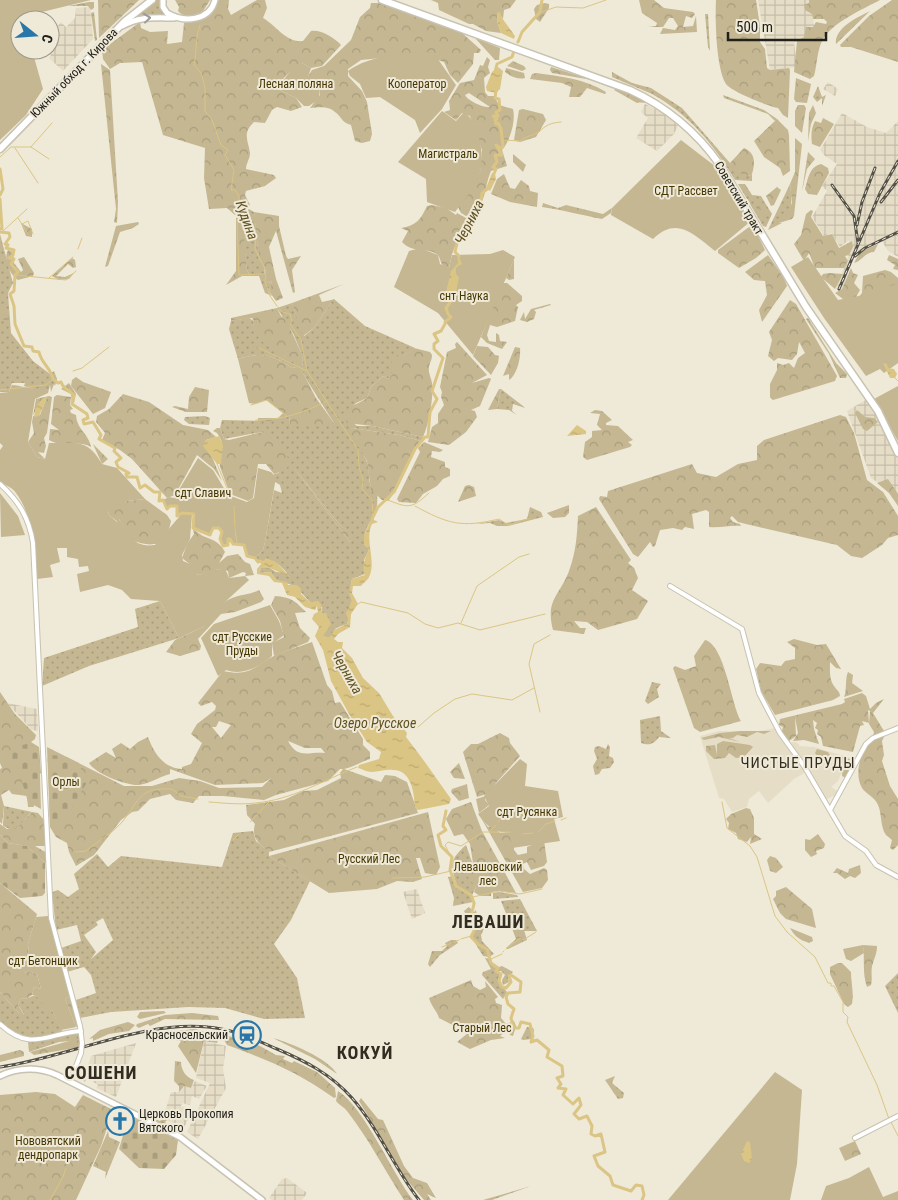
<svg xmlns="http://www.w3.org/2000/svg" width="898" height="1200" font-family="'Roboto Condensed',sans-serif">
  <style>
    .built { fill: #e6ddc6 }
    .industrial { fill: url(#industrial-grid) }
    .grass { fill: url(#grass-dots); fill-rule: evenodd }
    .forest { fill: url(#forest-crowns); fill-rule: evenodd }
    .cemetery { fill: url(#cemetery-stones) }
    .garden { fill: #c4b792 }
    .water { fill: url(#water-ripples) }
    .lines { fill: none; stroke-linecap: round; stroke-linejoin: round }
    .stream { stroke: #dbc584; stroke-width: 1 }
    .river { stroke: #dbc584; stroke-width: 3 }
    .secondary-casing { stroke: #c7c2b1; stroke-width: 6 }
    .primary-casing { stroke: #c7c2b1; stroke-width: 8 }
    .highway-casing { stroke: #c7c2b1; stroke-width: 9 }
    .secondary { stroke: #fff; stroke-width: 4 }
    .primary { stroke: #fff; stroke-width: 5 }
    .highway { stroke: #fff; stroke-width: 6 }
    .rail-casing { stroke: #535047; stroke-width: 3 }
    .rail { stroke: #efe9d8; stroke-width: 1; stroke-dasharray: 4; stroke-linecap: butt }
    .secondary-bridge-casing { stroke: #c7c2b1; stroke-width: 6; stroke-linecap: butt }
    .secondary-bridge { stroke: #fff; stroke-width: 4 }
    .oneway { stroke: #9c9b98 }
    .labels { text-anchor: middle; stroke-width: 4; stroke-linejoin: round; paint-order: stroke }
    .street-label { font-size: 12px; fill: #22201a; stroke: #efe9d8 }
    .park-label { font-size: 12px; fill: #463600; stroke: #efe9d8 }
    .poi-label { font-size: 12px; fill: #22201a; stroke: #efe9d8; text-anchor: end }
    .water-label { font-size: 14px; font-style: italic; fill: #60501f; stroke: #efe9d8 }
    .quarter-label { font-size: 15px; letter-spacing: 1px; fill: #322d20; stroke: #efe9d8 }
    .district-label { font-size: 18px; font-weight: bold; letter-spacing: 1px; fill: #322d20; stroke: #efe9d8 }
  </style>
  <defs>
    <pattern id="industrial-grid" width="8" height="8" patternUnits="userSpaceOnUse" patternTransform="scale(1.25)"><rect width="8" height="8" fill="#e6ddc6"/><path d="M0 4h8M4 0v8" fill="none" stroke="#c5bdaa"/></pattern>
    <pattern id="grass-dots" width="8" height="8" patternUnits="userSpaceOnUse" patternTransform="scale(1.25)"><rect width="8" height="8" fill="#c4b792"/><path d="M2 2h.1M6 6h.1" fill="none" stroke="#a89d7d" stroke-width="1.8" stroke-linecap="round"/></pattern>
    <pattern id="forest-crowns" width="20" height="18" patternUnits="userSpaceOnUse" patternTransform="scale(1.25)"><rect width="20" height="18" fill="#c4b792"/><path d="M2 6a3 3 0 1 1 6 0M12 15a3 3 0 1 1 6 0" fill="none" stroke="#a89d7d"/></pattern>
    <pattern id="cemetery-stones" width="16" height="16" patternUnits="userSpaceOnUse" patternTransform="scale(1.25)"><rect width="16" height="16" fill="#c4b792"/><path d="M2 7V4a2 2 0 0 1 4 0v3zM10 15v-3a2 2 0 0 1 4 0v3z" fill="#a89d7d"/></pattern>
    <pattern id="water-ripples" width="26" height="14" patternUnits="userSpaceOnUse" patternTransform="scale(1.25)"><rect width="26" height="14" fill="#dbc584"/><path d="M2 4q2-2 4 0t4 0M15 11q2-2 4 0t4 0" fill="none" stroke="#bca971"/></pattern>
  </defs>
  <rect width="100%" height="100%" fill="#efe9d8"/>
  <g class="built">
    <polygon points="775,728 804,768 804,773 794,779 768,803 759,791 749,799 747,807 732,812 724,799 719,798 700,736 719,731 756,732"/>
    <polygon points="795,742 799,744 799,746 814,747 854,759 846,776 841,774 838,781 831,787 839,792 836,799 833,796 825,800 789,743"/>
  </g>
  <g class="industrial">
    <polygon points="758,0 837,0 812,7 814,26 807,27 807,40 794,42 797,67 770,70"/>
    <polygon points="90,7 93,39 63,71 49,58 51,55 45,50 50,50 50,34 61,22 66,27 75,18 76,8"/>
    <polygon points="828,82 838,89 835,96 823,89"/>
    <polygon points="645,104 662,112 678,126 674,134 657,151 636,138 648,118 641,112"/>
    <polygon points="842,113 867,127 886,133 898,121 898,257 888,251 882,241 867,248 854,258 841,291 836,289 849,254 849,240 840,247 831,233 824,236 812,217 827,191 822,186 837,164 825,156 820,150"/>
    <polygon points="867,399 886,430 898,457 898,496 871,478 847,411"/>
    <polygon points="7,703 37,709 38,731 32,730"/>
    <polygon points="417,889 425,913 412,919 403,892"/>
    <polygon points="204,1041 226,1046 223,1069 226,1088 198,1139 187,1132 210,1083 196,1078"/>
    <polygon points="136,1043 116,1097 96,1088 98,1085 87,1078 85,1082 83,1081 91,1056"/>
    <polygon points="195,1081 207,1086 199,1099 192,1096 190,1105 182,1103 181,1106 193,1111 183,1129 163,1118 171,1092 178,1092 184,1086 191,1088"/>
    <polygon points="287,1178 307,1193 302,1200 272,1200 269,1198 282,1179"/>
  </g>
  <g class="grass">
    <polygon points="156,0 161,0 161,9 167,17 147,15 132,19"/>
    <polygon points="705,14 708,14 710,51 708,47"/>
    <path d="M612,72L632,83L651,88L682,108L730,163L749,176L752,174V181L735,180C713,144 690,115 652,94C639,88 625,83 612,77Z"/>
    <polygon points="818,86 822,97 826,95 822,106 822,98 817,102 813,97"/>
    <polygon points="723,95 764,110 777,119 775,121 768,114 724,98"/>
    <polygon points="738,184 745,184 752,195 761,196 772,214 766,227 763,226"/>
    <path d="M790,184C792,200 794,211 779,223H782L768,230Z"/>
    <polygon points="249,209 254,212 255,217 259,259 265,267 264,273 268,283 272,281 269,291 272,296 265,293 259,276 250,276 247,270 241,217"/>
    <polygon points="0,234 13,283 8,293 11,333 33,361 50,374 54,371 57,379 55,386 54,384 51,392 50,385 48,393 46,394 45,388 37,390 24,386 25,383 12,383 9,392 0,392"/>
    <path d="M334,299L365,326L415,348L404,356L389,379L383,376L371,387L367,398L356,403L345,416L357,426H372L423,437L421,441L399,435L352,428L350,430C353,434 365,456 367,462C371,475 366,485 377,495C380,518 363,522 364,544L369,550L364,560L365,574L352,579L350,592L352,601C348,609 350,617 347,624L336,628L330,637L326,638L323,636L322,607L310,602L295,586L276,580L271,572L259,573L261,568H270L276,572L287,573C274,559 272,560 258,562L255,558L263,550L265,542L274,490L282,493L280,485L275,482L274,474L279,473L262,432L224,439L220,428L222,420L274,421L289,416L290,424L334,423L308,382L303,373L302,355L293,333L277,308L292,303L304,336L314,328L331,303V300ZM294,468L340,525L354,537L350,542Z"/>
    <path d="M249,318L254,321C250,338 284,357 297,364L296,367L292,368C272,354 261,352 238,359L229,329L231,321Z"/>
    <polygon points="69,383 76,394 74,403 72,403 71,394 61,389"/>
    <polygon points="501,389 523,406 525,408 513,404 512,411 517,415 509,410 497,409"/>
    <polygon points="205,416 210,418 209,425 189,424 184,420 185,417"/>
    <polygon points="530,507 541,512 543,517 508,526 497,526 490,523 476,524 499,520 506,523 527,519"/>
    <polygon points="160,601 179,638 89,666 42,686 44,658 138,627 135,609"/>
    <polygon points="652,682 661,684 657,689 659,697 648,704 645,701"/>
    <path d="M660,716L661,731L671,738L659,737C654,744 649,746 641,743L640,720Z"/>
    <polygon points="608,744 610,747 609,756 613,758 614,762 610,768 602,769 599,774 595,775 593,766 597,759 594,751 595,747 599,746 606,749"/>
    <path d="M4,806L32,812C24,818 23,827 12,830L3,826Z"/>
    <path d="M253,831L256,841L269,852V856L310,881L291,920L274,944L297,978L305,1018L264,1019L225,1008L188,1007L111,1012L80,1018L76,1000L96,993L91,975L84,967L67,972L61,948L81,941L77,925L56,930L52,892L58,890L68,897L79,889L74,874L97,854L108,867L121,856L222,867L233,833ZM103,918L113,940L91,959L96,952L84,935L98,925L96,922Z"/>
    <path d="M466,845L472,862H465L463,869L476,887L472,895L457,886C451,865 448,861 466,845Z"/>
    <polygon points="453,876 456,887 470,894 473,902 453,906 454,898 448,877"/>
    <polygon points="499,892 517,895 518,897 493,899 493,893"/>
    <polygon points="520,899 537,931 513,931 501,901"/>
    <polygon points="469,907 472,910 472,914 476,910 479,930 480,925 483,924 484,929 481,935 482,941 494,954 489,957 483,956 472,938 477,926 473,922 476,926 474,931 464,911"/>
    <polygon points="451,940 456,940 458,943 440,955 430,967 428,964 432,951 442,951 447,946 445,943"/>
    <polygon points="485,958 490,959 492,965 497,969 495,972 500,974 498,981 507,992 503,999 482,975 483,972 491,969"/>
    <polygon points="502,966 513,972 508,977 509,982 503,985 502,980 505,975 501,971 497,971 499,967"/>
    <polygon points="898,973 898,1013 885,986"/>
    <path d="M0,992L18,1012L24,1014L18,1005L21,998L26,999L35,995L52,1010L63,1033C33,1039 25,1041 0,1022Z"/>
    <polygon points="527,1027 533,1028 534,1030 532,1039 523,1040 521,1039"/>
    <polygon points="77,1033 80,1037 80,1047 78,1047 79,1040 59,1042 29,1052 28,1041 41,1041"/>
    <polygon points="615,1076 612,1083 624,1093 623,1098 618,1099 605,1080"/>
    <polygon points="143,1114 160,1121 163,1118 167,1120 165,1122 169,1125 168,1127 143,1116"/>
    <polygon points="531,1186 492,1200 478,1200 483,1200"/>
  </g>
  <g class="forest">
    <polygon points="98,0 139,0 99,38"/>
    <path d="M175,0H210L202,13C193,14 185,19 178,11L179,7Z"/>
    <path d="M217,0H229L228,9L231,15L257,0H265L267,8L263,18C277,26 286,43 303,41L311,31C320,29 335,38 341,45L322,66L311,68L302,63C294,68 278,81 278,89L296,98L302,107L291,111L277,107L272,110L265,123L254,122C242,133 248,140 250,153C250,159 246,163 246,169L274,175L276,178L265,186L246,191L245,195L250,205L235,215L227,208L209,209L204,178L205,148L163,135L142,62L120,63L110,69L103,59L102,50L140,22L141,28L150,32L168,31L167,44L182,42L184,23C201,22 214,18 217,0Z"/>
    <polygon points="431,0 516,0 510,8 504,10 503,19 498,12 497,21 501,33 486,31 473,24 469,24 439,10 438,3"/>
    <polygon points="639,0 654,0 664,8 693,12 695,14 692,18 686,16 683,27 693,26 696,16 697,32 660,34 663,28 675,30 678,26 673,18 669,18 663,27 648,27 656,26 657,23 642,13"/>
    <path d="M716,0H756L760,26V42L765,49L767,68L770,70L789,68L790,70L788,118L783,115L778,108C768,106 732,92 726,84C716,68 715,19 716,0Z"/>
    <path d="M809,0H880C862,10 832,22 822,41C817,51 817,65 814,76L810,79L794,72L797,41L804,37L806,27H813L816,22L826,24L827,22L824,19H813L812,14L805,10L804,5L809,3Z"/>
    <polygon points="892,0 898,0 898,62 851,47 841,47 840,45 869,16"/>
    <polygon points="89,2 94,2 94,8 91,10 88,6 68,6"/>
    <path d="M371,3H382L461,32L481,50L479,53H474L473,64L458,83L450,75L444,62L438,60L432,53L361,60L348,69V76L362,91L367,102L372,134L370,141L362,143L355,141L351,125C341,122 342,117 335,112C327,105 318,108 310,108L320,95V88L311,83L307,78L312,70L324,66L351,40L360,17L370,8Z"/>
    <polygon points="545,3 549,4 549,8 540,22 536,19 534,9 537,5"/>
    <path d="M870,11L836,44C834,28 858,17 870,11Z"/>
    <polygon points="94,12 97,40 95,41 91,13"/>
    <polygon points="475,38 500,48 499,60 495,60"/>
    <path d="M487,57L490,60L488,67L490,73L484,78L485,92L488,96H494L499,105L513,109C516,121 510,141 502,150L507,166L491,171C483,189 488,207 466,216L461,213L458,207L480,173L482,150L470,116L462,113L456,120L444,112L450,110L449,101L460,83L474,80L480,65L483,66ZM469,93L490,107C484,108 468,101 465,95Z"/>
    <polygon points="513,61 524,66 526,69 522,71 507,66"/>
    <polygon points="101,64 110,70 118,202 117,223 114,222 116,209"/>
    <polygon points="551,67 592,80 552,73 550,70"/>
    <path d="M506,68L524,73L525,78C518,80 510,76 505,72Z"/>
    <path d="M536,73C560,76 585,79 606,92L605,94L587,88L580,97H569L571,87L562,83L530,79L532,74Z"/>
    <polygon points="796,78 811,84 807,103 796,102 794,99"/>
    <path d="M617,87L652,102L682,127C668,121 655,99 637,103L614,90Z"/>
    <polygon points="798,105 804,105 806,108 802,133 795,126 795,111"/>
    <polygon points="813,105 816,113 811,124 808,141 809,113"/>
    <polygon points="523,109 543,114 546,120 536,137 520,142 514,140 519,110"/>
    <path d="M823,118L834,124L820,147L812,144C811,136 811,128 815,121L821,123Z"/>
    <polygon points="777,119 788,130 789,135 790,171 783,176 780,168 764,157 754,141"/>
    <polygon points="795,138 802,144 794,216 792,219 779,223 792,203 790,184 795,172"/>
    <path d="M744,148C756,153 755,164 752,174L749,176L740,173L730,163Z"/>
    <polygon points="808,152 815,159 807,169 802,191"/>
    <polygon points="513,154 526,165 523,172 513,162"/>
    <path d="M821,164L828,168L829,173L817,195L808,194L805,189C808,179 809,167 821,164Z"/>
    <polygon points="504,174 510,188 515,189 521,180 529,186 530,191 538,193 537,207 510,202 491,194 497,179"/>
    <polygon points="777,187 781,190 774,205 771,206 766,196"/>
    <polygon points="754,198 761,200 768,214 766,217 763,217"/>
    <path d="M543,203L558,208L566,205L599,213L603,214L612,208L611,213L602,219C581,215 563,210 542,207Z"/>
    <path d="M432,205L446,208L456,215L457,213L466,218L452,254L449,268L443,267C441,263 440,258 438,255C429,247 413,254 402,242L408,231L401,228C416,226 421,219 427,206Z"/>
    <polygon points="811,210 813,211 811,217 823,236 832,234 839,248 852,241 853,247 849,255 845,256 848,261 844,268 815,268 809,253 804,261 794,244 801,235 806,214"/>
    <polygon points="254,212 279,216 279,226 286,256 288,259 301,256 292,270 295,292 293,293 276,231 269,247 276,279 283,298 276,301 269,291 272,281 268,283 264,276 265,267 259,259"/>
    <polygon points="242,214 247,270 250,276 242,276 226,285 236,271 236,218"/>
    <polygon points="138,222 139,224 133,228 120,232 108,266 105,267 116,226"/>
    <polygon points="21,223 32,229 32,237 26,236"/>
    <polygon points="749,227 754,227 765,250 756,258 739,268 718,253 718,250"/>
    <path d="M878,244L874,252C865,252 862,261 854,263L860,252Z"/>
    <path d="M8,250L13,252L14,263L21,272L23,270L18,259L24,257L34,273L33,276L18,280C10,275 3,259 8,250Z"/>
    <polygon points="768,255 784,278 787,286 762,322 759,310 767,295 765,281 754,280 745,272"/>
    <polygon points="889,255 898,259 898,270 893,269 895,265 887,260"/>
    <polygon points="72,258 75,260 76,267 73,268 68,264 56,276 65,277 74,273 69,279 59,280 52,276"/>
    <polygon points="514,259 514,279 509,280 506,278"/>
    <polygon points="851,268 853,273 858,275 854,283 860,290 856,297 847,302 835,293 842,289"/>
    <polygon points="885,270 891,272 898,278 898,287 858,298 862,293 863,276"/>
    <polygon points="829,273 843,274 835,289 821,277 823,274"/>
    <polygon points="502,283 507,283 522,296 522,301 516,305 518,307 515,321 497,327 490,325 487,335 489,341 496,342 496,333 499,335 500,341 507,342 502,349 487,343 481,337"/>
    <polygon points="344,284 319,295 322,302 331,300 331,303 314,328 303,336 292,303"/>
    <polygon points="790,300 796,304 837,376 835,381 773,400 770,397 770,384 777,370 777,363 783,365 789,363 794,368 798,358 805,353 799,342 797,354 792,360 778,358 774,361 768,356 772,340 769,332"/>
    <polygon points="1,304 9,319 7,322 0,317"/>
    <polygon points="550,304 551,305 534,310 536,312 534,319 527,322 520,320 524,312 525,319 531,309"/>
    <path d="M277,308L281,316L286,319L302,355L303,373L316,398L334,423L323,426L290,424L289,416L279,421H258V418H278L283,413L266,400L255,404L249,403L238,359C263,352 271,354 292,368L296,367V364C283,356 249,340 254,321L252,318L231,321V318Z"/>
    <polygon points="808,318 836,363 847,374 846,378 840,378 829,354 806,319"/>
    <polygon points="457,342 487,375 472,383 489,378 491,379 480,406 471,410 475,411 477,417 466,432 449,445 428,442 432,427 438,423 438,414 444,405 441,397 442,392 440,387 447,352 456,348 455,344"/>
    <polygon points="477,346 488,347 495,355 499,356 498,363 491,375 473,356"/>
    <path d="M515,347L520,348C521,358 517,375 509,380V374L503,376Z"/>
    <path d="M414,348L430,352L432,355C432,360 430,362 429,367C428,373 431,377 432,383C434,395 429,425 423,437L372,426L347,423L345,416L341,418C343,409 358,404 367,398L371,387L383,376L389,379L392,374L390,367L395,355L404,356Z"/>
    <polygon points="76,377 83,382 111,392 105,408 93,414 71,386 72,380"/>
    <polygon points="195,387 209,390 207,412 186,412 172,407 175,406 188,409 189,397"/>
    <polygon points="499,389 501,389 497,409 488,410"/>
    <polygon points="123,394 149,402 183,425 208,430 216,437 206,440 204,446 211,449 210,452 222,481 214,469 197,455 175,495 167,498 132,459 120,450 102,440 105,433 96,422 97,416 109,409"/>
    <path d="M57,395L71,397L70,405L73,409L70,410L71,413L76,415C77,430 89,434 91,447C79,439 61,448 49,440L50,429L59,430L51,424L54,397Z"/>
    <path d="M49,396L52,397L47,433L44,438L46,446L44,453L38,452L45,459L37,457L28,442L34,433L32,422L36,399ZM47,397L40,415L33,416L38,405Z"/>
    <polygon points="595,410 602,411 612,420 606,423 606,425 618,426 633,440 628,442 632,445 630,447 587,460 583,457 585,442 592,437 592,431 602,430 597,425 600,414 590,413"/>
    <polygon points="857,410 865,417 874,418 878,422 867,431 863,429 855,413"/>
    <path d="M840,415L846,417L854,433L867,480L883,492L898,516V535L888,538L882,545L862,558L851,556L837,545L746,524L738,522L732,516L730,518L733,522L740,524L741,526C730,525 721,528 709,527V512L706,510L692,514L694,529L685,527L682,530L673,528L660,530L655,546L653,547L650,542L638,557L633,554L599,499L600,496L607,497L608,491L692,464L697,473L716,477L738,464L757,460V446L764,440Z"/>
    <path d="M217,428H220L224,439L229,440L262,432L273,434L288,458L290,465L283,471L274,474L266,464H258L253,498L248,501L230,494L220,467L219,455C225,447 222,440 217,433L213,431Z"/>
    <path d="M352,428L399,435L421,441C408,460 403,484 388,501L382,500L371,490L367,461L349,430Z"/>
    <polygon points="424,442 443,450 440,452 432,451 431,457 445,462 445,467 450,469 450,476 443,479 437,486 423,494 416,503 399,502 397,499 420,452 418,448"/>
    <polygon points="93,444 108,459 102,464"/>
    <polygon points="294,468 340,525 355,537 350,542"/>
    <polygon points="888,479 898,494 898,506 889,493 877,483"/>
    <polygon points="469,485 474,487 476,496 458,502 465,486"/>
    <path d="M145,499L167,515L171,521C166,547 152,548 131,540L119,519L118,522L109,515L108,511L127,501Z"/>
    <polygon points="569,505 569,513 565,517 553,518 547,513"/>
    <path d="M596,507L631,560L628,563L634,568L638,578L632,590L648,601L637,619L598,630L587,622L574,621L580,628H586L584,634L553,630C545,600 560,595 569,571C576,552 577,536 578,516Z"/>
    <path d="M193,529C196,531 201,535 203,536C213,540 219,541 225,552L219,563L227,556L238,554L245,562L250,564L254,575L245,576L246,573L243,572L229,578L228,571L222,569L217,570L215,568L200,575L196,574L191,565L182,558L187,544L194,534Z"/>
    <path d="M259,590L264,599L261,602L235,612L221,614L198,639L201,646L200,650L180,656L166,652L175,640L203,627C208,617 221,602 232,598C241,594 250,595 259,590Z"/>
    <path d="M275,596C291,597 295,601 306,612L295,613L300,628L310,638L308,642L274,656L272,643L284,637L280,621L271,605Z"/>
    <path d="M794,639L817,645L826,644L841,669L836,668L830,662C830,670 829,679 834,686C837,691 839,690 840,696L833,700L775,715L761,691L756,669L760,663L781,666L785,661L795,659V648L787,642Z"/>
    <path d="M705,640C725,645 731,704 741,721L700,732L694,728L673,668L675,666L685,670L696,666L694,656Z"/>
    <path d="M312,642L327,685L332,691L335,703L340,702L363,739V745L370,752V759C361,762 353,767 344,769L381,782L385,775L395,776L407,782L418,813L269,852C259,844 251,838 255,824L247,815L246,805L284,800L303,791L317,790L341,778L340,773L343,769H340L328,781L276,795L264,800L223,796H199L193,803L176,800L170,794L150,799L138,811L132,812L121,820L94,855L76,866L69,852L67,843L56,837L50,827L47,747L124,786H152L179,778L200,781L219,788L262,787L271,778L263,783L215,785L170,769V774C159,777 149,784 139,785C127,786 94,773 89,763L106,752L116,758L112,749L121,743L130,749L138,742L148,737C154,753 163,768 182,769V767L191,764L202,743L191,734L197,724L215,710L216,706L212,702L201,706L198,703L223,671C247,676 251,670 270,658C283,651 298,647 312,642ZM219,721L231,725L221,738L212,727H216ZM288,741L305,748H321L325,753C309,751 298,760 288,741Z"/>
    <path d="M848,672L853,675L852,683L863,691L844,697C847,691 845,678 848,672Z"/>
    <polygon points="0,692 15,714 36,735 35,739 31,742 39,747 41,773 31,782 34,807 28,807 27,796 12,794 9,790 1,795 4,806 2,824 0,822 0,769 2,768 0,763"/>
    <polygon points="862,693 866,696 870,709 876,703 884,699 873,713 884,731 873,736 874,732 869,724 870,711 868,710 869,723 862,721 864,725 860,726 853,752 823,746 821,737 817,734 818,730 815,728 817,723 813,720 814,729 819,744 804,740 793,741 798,733 795,717 796,736 789,741 781,734 783,727 779,725 780,719 842,704 845,702 844,699"/>
    <polygon points="740,731 771,731 764,734 757,732 747,737 737,735 733,738 729,738 740,742 719,737 704,740 701,738 720,733"/>
    <polygon points="500,733 509,738 510,743 520,756 496,783 490,793 477,797 463,752 471,744 478,744"/>
    <path d="M885,735L882,741L884,755L882,761L890,786L898,799V845L893,850L890,848L892,840C890,838 888,837 886,835C880,827 882,813 878,805C875,797 866,794 862,788C852,771 863,738 885,735Z"/>
    <polygon points="723,741 750,745 753,747 744,757 736,758 729,753 725,758 714,759 706,751 706,746 715,745 717,755 717,744"/>
    <polygon points="817,749 828,752 832,758 820,760 815,753"/>
    <polygon points="838,755 855,761 846,778 842,776 843,768 847,766 838,761"/>
    <polygon points="459,763 465,779 454,778 450,772"/>
    <polygon points="467,784 469,798 459,801 451,792 452,789"/>
    <polygon points="486,796 485,800 489,805 479,813 476,799"/>
    <polygon points="471,802 482,831 516,893 499,891 491,892 491,896 480,896 474,892 476,887 467,876 463,865 466,862 473,863 470,844 463,834 454,836 446,819 452,809"/>
    <polygon points="746,808 750,809 754,818 754,834 762,839 750,844 751,837 747,842 738,839 736,833 728,829 729,823 726,819 731,814"/>
    <polygon points="32,812 38,813 45,821 47,846 35,846 47,853 48,862 45,863 27,846 8,843 0,835 0,824 7,829 17,828"/>
    <polygon points="428,812 440,867 436,875 425,873 420,858 416,858 422,879 413,882 397,881 377,889 329,893 269,856"/>
    <polygon points="480,816 488,827 493,826 500,833 510,833 514,836 514,850 518,855 527,853 527,847 544,840 547,862 544,866 531,870 527,862 523,864 524,869 530,874 544,868 547,870 548,880 542,888 523,892"/>
    <polygon points="818,834 825,844 824,848 816,851 817,854 811,857 805,850 805,839 810,840"/>
    <polygon points="770,856 776,858 783,867 776,873 770,871 767,860"/>
    <polygon points="860,865 861,873 855,878 850,876 845,879 837,873 833,873 837,868 848,873 849,869"/>
    <polygon points="0,883 37,914 28,944 29,956 14,960 24,973 29,971 37,974 41,989 34,987 32,995 26,999 21,998 18,1005 24,1015 18,1012 0,992"/>
    <polygon points="786,887 812,909 816,928 786,919 780,913 773,899 776,896 776,891"/>
    <path d="M790,928L812,937L813,941L809,943C800,940 795,937 790,928Z"/>
    <polygon points="524,930 527,940 508,949 506,948 516,939 513,931"/>
    <path d="M863,945L877,946C877,953 875,956 873,963C870,970 873,978 871,985L867,987C862,973 865,959 863,945Z"/>
    <path d="M838,963H842L851,972C851,983 854,993 852,1004L848,1007L844,1004L830,974V967Z"/>
    <path d="M471,980L473,986L480,990L486,987L485,981L498,997L495,999L496,1003L502,1005L501,1018L506,1024L514,1021L516,1026L513,1036L510,1035L508,1030L500,1036L505,1038L491,1040L470,1049L457,1042L468,1033L439,1018C437,1011 431,1006 429,998Z"/>
    <polygon points="70,996 78,1026 76,1027 65,999"/>
    <polygon points="164,1011 166,1013 140,1019 137,1017 140,1012"/>
    <polygon points="192,1013 218,1016 219,1020 165,1019 150,1026 148,1024 139,1028 136,1026 137,1024 165,1015"/>
    <polygon points="128,1022 135,1025 129,1031 109,1034 93,1041 93,1038 89,1039 100,1030"/>
    <polygon points="194,1029 203,1031 204,1034 213,1033 213,1037 218,1040 217,1043 204,1041 196,1073 178,1046 181,1041 174,1040 171,1035 163,1033"/>
    <path d="M229,1036L260,1046L276,1055L285,1056L283,1059L292,1063L294,1061L317,1072L335,1088L336,1097L334,1098C298,1072 268,1060 227,1045L223,1038Z"/>
    <path d="M273,1038C290,1043 328,1058 337,1074L315,1059Z"/>
    <polygon points="76,1039 80,1040 78,1047 75,1048 34,1055 30,1052"/>
    <polygon points="20,1050 24,1052 24,1056 0,1062 0,1055"/>
    <path d="M175,1061L181,1062C181,1071 187,1078 194,1080L191,1088L184,1086L179,1092V1086L174,1081Z"/>
    <path d="M338,1091C364,1107 392,1173 413,1200H404C385,1171 369,1139 347,1111C344,1107 339,1105 336,1101Z"/>
    <polygon points="36,1092 55,1094 75,1107 83,1095 113,1110 101,1146 76,1200 0,1200 0,1095"/>
    <polygon points="361,1098 378,1119 383,1120 404,1166 413,1178 427,1183 436,1198 427,1194 431,1200 424,1200 405,1178 359,1101"/>
    <polygon points="108,1131 109,1137 120,1142 105,1179 106,1172 93,1166"/>
    <polygon points="855,1141 861,1154 845,1161 839,1148"/>
  </g>
  <g class="cemetery">
    <polygon points="27,744 39,748 41,809 28,802 21,778 8,760 17,746"/>
    <polygon points="48,755 64,756 79,763 86,784 61,825 50,825"/>
    <polygon points="0,835 8,843 27,846 45,863 45,893 42,896 20,898 0,883"/>
    <polygon points="129,1115 178,1140 176,1155 164,1169 139,1168 119,1149"/>
  </g>
  <g class="garden">
    <polygon points="0,0 91,0 42,12 29,20 20,20 20,50 32,50 43,89 26,115 0,140"/>
    <path d="M433,52L456,85L442,109L420,133L415,120L380,97L366,98L360,84L350,76L348,71C371,54 406,54 433,52Z"/>
    <path d="M302,63L311,68L308,77L311,83L320,88L319,99L309,106H304L296,98L278,89L279,83C289,78 290,65 302,63Z"/>
    <path d="M442,111L456,121L464,112C481,123 486,162 478,179C473,190 463,201 455,212L427,202L426,179L398,162Z"/>
    <path d="M681,140L720,170L751,221L715,251C693,234 677,216 653,239L611,215L612,208Z"/>
    <polygon points="420,248 438,255 440,264 449,268 452,255 490,254 503,250 515,257 473,355 438,313 394,287 409,251"/>
    <polygon points="808,257 838,300 874,293 898,283 898,363 884,373 880,369 866,376 824,318 791,267"/>
    <path d="M12,385C24,386 33,391 46,387V394L35,399L28,442L37,457L45,459L49,443C77,443 88,439 102,464L117,468L145,499L127,501L121,505L120,509L108,511L109,515L117,522L118,518C130,534 132,548 155,545L179,517L177,506H170L167,509L163,500L169,497L174,498L198,458L213,470L228,495L247,502L254,498L258,468L271,472L276,477L265,542L263,550L255,558L247,556L244,545L233,544L231,539H228V545L223,546L220,539L222,532L219,528H213L210,535L193,528L194,514H192L190,539L182,555L183,561L195,566L196,574L200,575L215,567L217,570L225,568L229,578L245,576L249,580L214,612L203,627L179,638L160,601L131,599L122,590L108,585L80,592L77,574L89,571L88,566L79,567L78,559L67,557V548H57L60,562L50,565L53,577L37,579C35,550 34,518 16,493C13,488 5,485 0,482V450L3,446L0,443V393L9,392Z"/>
    <polygon points="898,386 898,441 874,399"/>
    <polygon points="0,493 18,516 25,535 1,537"/>
    <path d="M270,605L279,621L284,635L272,644V656C259,667 243,676 226,670L218,676L201,638L214,624Z"/>
    <path d="M520,759L527,764L525,786L558,791L563,817L554,819L560,841L512,848L510,833C494,832 487,827 478,814L489,806L484,796Z"/>
    <polygon points="48,916 70,996 65,999 76,1027 61,1030 52,1010 47,1009 35,995 32,995 34,987 41,989 37,974 29,971 24,973 22,978 17,980 7,969 14,960 29,956 28,944 36,917"/>
    <polygon points="863,945 864,953 851,961 846,959 843,949"/>
    <polygon points="775,1072 802,1090 797,1164 790,1200 668,1200"/>
    <polygon points="869,1167 883,1197 898,1191 898,1200 821,1200 826,1186 849,1178"/>
  </g>
  <g class="water">
    <polygon points="498,12 500,12 502,18 515,36 514,39 501,33 497,21"/>
    <polygon points="498,67 503,71 500,89 496,93 487,91 486,87 492,72"/>
    <polygon points="492,173 495,174 496,179 490,191 486,188"/>
    <polygon points="457,252 462,264 456,268 456,274 459,277 455,297 446,292 451,271 458,263"/>
    <polygon points="883,363 887,364 888,368 894,369 897,374 895,378 890,378"/>
    <polygon points="44,397 47,398 39,416 34,417 36,406"/>
    <polygon points="577,425 586,431 586,434 567,436"/>
    <polygon points="219,436 223,445 221,464 217,464 203,446 206,440"/>
    <path d="M373,515L374,520L378,522L372,524C364,540 377,562 369,577C368,580 363,583 361,586H353L352,593L358,604L351,614L350,627L338,634L334,639L338,642H343L342,648L352,658L363,678L379,693L393,716L407,733L406,737C422,757 436,778 451,799L449,804L418,810L415,808C414,794 412,770 393,770C386,769 379,772 372,772C366,772 363,769 358,768L359,765L379,759L381,752L367,742L349,714L331,681L323,650L315,636L319,627L312,619L314,614L318,612L317,606L315,610L305,607L295,597L287,595L282,583L274,582L269,576L257,574V569L266,558L276,562L290,577L270,568H261L259,573L271,572L276,580L287,582L288,585H297L301,589V594L310,602L318,601L321,604L322,613H326L331,624L323,636L330,637L334,630L347,624L348,621L346,613L352,601L349,594L352,579L365,575C361,567 365,558 369,550L364,544V536Z"/>
    <polygon points="747,1141 750,1142 752,1159 749,1163 744,1161 741,1154"/>
  </g>
  <g class="lines">
    <g class="stream">
      <polyline points="539,13 556,7 583,8 606,0"/>
      <path d="M200,25C195,39 197,51 194,65L201,73L205,87V111L212,120L221,145L228,150L225,155L234,170L231,190H235L239,196V201L256,237L255,249L266,271L265,281L270,296L277,306"/>
      <path d="M503,144V140L520,141C526,136 536,134 539,132C546,125 550,123 561,122"/>
      <polyline points="31,147 49,159"/>
      <polyline points="15,148 38,183"/>
      <polyline points="0,157 11,147 31,147 52,123"/>
      <polyline points="18,218 28,234"/>
      <polyline points="237,220 239,275 264,274"/>
      <polyline points="22,224 28,221 33,234"/>
      <polyline points="2,232 27,209"/>
      <polyline points="78,249 82,238"/>
      <polyline points="15,275 66,280 76,271"/>
      <polyline points="49,278 73,257"/>
      <polyline points="278,307 282,312 290,314 292,321 290,324 301,340 307,371 358,450 359,467 363,480 362,489 372,500 373,515"/>
      <polyline points="257,347 307,371"/>
      <polyline points="73,371 82,368 109,347"/>
      <polyline points="895,378 898,381"/>
      <polyline points="0,390 46,385 53,379"/>
      <polyline points="251,405 267,400 288,417"/>
      <path d="M256,420C283,420 303,413 327,401"/>
      <polyline points="217,464 232,500"/>
      <path d="M385,499C409,508 410,510 429,493"/>
      <polyline points="234,506 235,527"/>
      <path d="M415,506C448,524 461,528 499,519L508,525L530,518"/>
      <polyline points="235,529 237,543"/>
      <polyline points="358,604 361,602 408,613 425,624 438,628 458,623 480,630 545,614"/>
      <polyline points="461,623 477,586 519,557 529,554"/>
      <polyline points="540,712 529,664 534,644 550,635"/>
      <polyline points="418,727 434,713 455,699 472,694 512,700 534,688"/>
      <path d="M209,802C224,803 240,805 255,803C292,800 324,780 357,767"/>
      <polyline points="722,802 727,828 750,846 757,857 775,916 787,932 815,957 828,983 831,983 831,986 834,986 843,1002 843,1012 848,1017 847,1022 877,1085 889,1119"/>
      <polyline points="561,820 566,818"/>
      <polyline points="250,822 270,801"/>
      <polyline points="498,822 502,816 515,808"/>
      <polyline points="490,831 496,825"/>
      <polyline points="538,832 546,824 555,821"/>
      <polyline points="522,834 533,833"/>
      <polyline points="233,840 238,835"/>
      <path d="M75,852L86,851C98,841 113,833 123,821C141,798 138,788 172,789L181,796L198,799"/>
      <polyline points="449,853 445,845 448,842 461,846 483,832 510,832"/>
      <polyline points="392,878 425,877 451,871"/>
      <polyline points="473,897 499,891 520,894 542,889"/>
      <polyline points="461,939 471,936"/>
      <polyline points="442,947 459,940"/>
      <polyline points="506,949 520,938 523,940 536,932"/>
      <polyline points="503,952 504,951"/>
      <polyline points="491,959 502,954"/>
      <polyline points="891,1122 898,1136"/>
      <polyline points="66,1143 66,1152"/>
      <polyline points="50,1200 63,1177 66,1168"/>
    </g>
    <g class="river">
      <polyline points="518,42 522,32 540,12 542,0"/>
      <polyline points="499,63 512,57 514,51"/>
      <polyline points="495,72 497,64"/>
      <polyline points="0,169 3,189 0,195"/>
      <polyline points="493,176 496,169 493,167 497,162 495,155 502,155 496,145 501,148 503,146 501,129 498,123 496,124 495,119 497,119 493,116 498,116 496,112 500,110 499,99 495,98 496,91"/>
      <polyline points="0,199 2,229 0,229"/>
      <path d="M0,232L9,233L10,237L5,244L8,245L6,248L14,250L13,255L9,258L14,259L11,264L18,272L15,275L14,291L10,294L14,306L15,324L24,346L32,347L33,351L39,352C41,363 51,368 53,379L58,383L61,382L63,386L74,395L72,404L87,414L88,418L83,420L84,424L93,422L101,435L99,439L115,448L114,451L121,458L116,462L118,467L129,473L126,474L127,477H137L140,488L145,485L154,492H160L159,501L163,500L167,509L170,506H177V516L182,513L194,514L193,528L210,535L213,528H219L222,532L220,539L223,546L228,545V539H230L233,544L244,545L247,556L255,558L258,562L261,561L263,564"/>
      <path d="M459,256L455,252C457,241 461,231 466,221C472,211 482,205 482,193L490,187"/>
      <polyline points="445,322 451,317 448,314 446,308 454,297 454,292"/>
      <polyline points="372,519 378,507 394,492 415,449 425,437 428,437 430,412 437,399 432,391 443,358 434,349 434,344 438,341 434,334 441,331 445,324"/>
      <polyline points="446,811 443,826 446,830 438,835 441,846 452,857 450,870 456,886 471,895 474,903"/>
      <polyline points="474,904 471,916 476,927 471,937 479,945 487,949 491,963 498,968 496,971 501,974 499,981 502,987 506,988 511,982 509,976 511,975 521,982 520,992 508,993 506,997 508,1004 514,1009 511,1018 514,1028 519,1028 521,1022 530,1024 533,1036 531,1042 537,1040 549,1050 547,1057 562,1066 563,1076 557,1078 561,1084 558,1088 566,1089 563,1095 573,1104 579,1098 581,1105 574,1114 579,1119 587,1116 592,1126 591,1134 595,1136 601,1134 605,1152 594,1156 598,1166 610,1176 613,1185 631,1191 636,1185 642,1186 644,1195 642,1200"/>
    </g>
    <defs>
      <g id="secondary">
        <path d="M0,484C19,501 29,518 33,543L51,918L80,1026L82,1043"/>
        <polyline points="670,586 742,629 759,693 780,733 804,766 845,836 866,851 876,865 898,877"/>
        <polyline points="830,810 866,744 873,738 898,728"/>
        <path d="M0,1024C31,1053 47,1033 81,1031"/>
        <polyline points="70,1082 81,1053"/>
        <polyline points="855,1138 898,1116"/>
      </g>
      <g id="primary">
        <path d="M163,0V7L167,13C184,23 210,21 215,0"/>
        <path d="M122,26C140,16 154,18 174,18"/>
        <path d="M0,1076C18,1067 39,1067 57,1075L180,1137L262,1200"/>
      </g>
      <g id="highway">
        <path d="M382,0L630,90C667,107 696,131 720,165L806,307L878,411L898,453"/>
        <polyline points="0,149 125,21 152,0"/>
      </g>
    </defs>
    <use href="#secondary" class="secondary-casing"/>
    <use href="#primary" class="primary-casing"/>
    <use href="#highway" class="highway-casing"/>
    <use href="#secondary" class="secondary"/>
    <use href="#primary" class="primary"/>
    <use href="#highway" class="highway"/>
    <defs>
      <g id="rail">
        <polyline points="832,185 854,216 858,243"/>
        <polyline points="881,202 898,180"/>
        <polyline points="857,225 862,202 875,168"/>
        <polyline points="855,256 865,248 898,232"/>
        <polyline points="839,289 880,193 898,161"/>
        <path d="M0,1067C66,1058 143,1020 208,1027C233,1029 254,1039 277,1049C305,1061 331,1074 352,1098C379,1129 394,1168 419,1200"/>
      </g>
    </defs>
    <use href="#rail" class="rail-casing"/>
    <use href="#rail" class="rail"/>
    <defs>
      <polyline id="secondary-bridge" points="81,1053 82,1043"/>
    </defs>
    <use href="#secondary-bridge" class="secondary-bridge-casing"/>
    <use href="#secondary-bridge" class="secondary-bridge"/>
  </g>
  <defs><path id="oneway-chevron" d="M-2-3.5L2.5 0L-2 3.5" fill="none" stroke-width="1.6" stroke-linecap="round" stroke-linejoin="round" transform="scale(1.25)"/></defs>
  <use class="oneway" href="#oneway-chevron" transform="translate(147 18) rotate(-6)"/>
  <defs>
    <symbol id="station-ring" viewBox="-11 -11 22 22"><circle r="9.5" fill="#efe9d8" stroke="#2977a9" stroke-width="1.5"/><path d="M-3-6H3Q5-6 5-4V2Q5 4 3 4L4.5 6H3L1.5 4h-3L-3 6H-4.5L-3 4Q-5 4-5 2V-4Q-5-6-3-6ZM-3.5-4v3h7v-3ZM-3.5 1v1.5H-2V1ZM2 1v1.5H3.5V1Z" fill="#2977a9"/></symbol>
    <symbol id="church-ring" viewBox="-11 -11 22 22"><circle r="9.5" fill="#efe9d8" stroke="#2977a9" stroke-width="1.5"/><path d="M-1.2-6h2.4v3.5h3.3v2.4h-3.3V6h-2.4V-.1h-3.3v-2.4h3.3Z" fill="#2977a9"/></symbol>
  </defs>
  <g fill-rule="evenodd">
    <use href="#station-ring" x="231" y="1019" width="32" height="32"/>
    <use href="#church-ring" x="104" y="1105" width="32" height="32"/>
  </g>
  <g class="labels">
    <g class="street-label">
      <text transform="translate(74 73) rotate(-46)" y="4">Южный обход г. Кирова</text>
      <text transform="translate(739 198) rotate(59)" y="4">Советский тракт</text>
    </g>
    <g class="park-label">
      <text x="296" y="88">Лесная поляна</text>
      <text x="417" y="88">Кооператор</text>
      <text x="448" y="158">Магистраль</text>
      <text x="686" y="195">СДТ Рассвет</text>
      <text x="464" y="300">снт Наука</text>
      <text x="203" y="497">сдт Славич</text>
      <text x="242" y="641">сдт Русские<tspan x="242" dy="14">Пруды</tspan></text>
      <text x="66" y="786">Орлы</text>
      <text x="527" y="816">сдт Русянка</text>
      <text x="369" y="863">Русский Лес</text>
      <text x="488" y="871">Левашовский<tspan x="488" dy="14">лес</tspan></text>
      <text x="43" y="965">сдт Бетонщик</text>
      <text x="482" y="1032">Старый Лес</text>
      <text x="48" y="1145">Нововятский<tspan x="48" dy="14">дендропарк</tspan></text>
    </g>
    <g class="poi-label">
      <text x="228" y="1039">Красносельский</text>
      <text x="139" y="1118" text-anchor="start">Церковь Прокопия<tspan x="139" dy="14">Вятского</tspan></text>
    </g>
    <g class="water-label">
      <text transform="translate(247 220) rotate(70)" y="5">Кудина</text>
      <text transform="translate(469 222) rotate(-63)" y="5">Черниха</text>
      <text transform="translate(347 672) rotate(60)" y="5">Черниха</text>
      <text x="375" y="728">Озеро Русское</text>
    </g>
    <g class="quarter-label">
      <text x="798" y="768">ЧИСТЫЕ ПРУДЫ</text>
    </g>
    <g class="district-label">
      <text x="488" y="928">ЛЕВАШИ</text>
      <text x="365" y="1059">КОКУЙ</text>
      <text x="101" y="1079">СОШЕНИ</text>
    </g>
  </g>
  <g transform="translate(35 35) rotate(107)"><circle r="24" fill="#efe9d8" stroke="#9d998c"/>
  <path d="M0-4L9 19L0 12L-9 19Z" fill="#2977a9"/>
  <text y="-8" font-size="14" font-weight="bold" text-anchor="middle" fill="#22201a">С</text>
  </g>
  <path d="M728 32v8h98v-8" fill="none" stroke="#22201a" stroke-width="2.5"/>
  <text x="736" y="32" font-size="15" fill="#22201a" stroke="#efe9d8" stroke-width="4" paint-order="stroke">500 m</text>
</svg>
